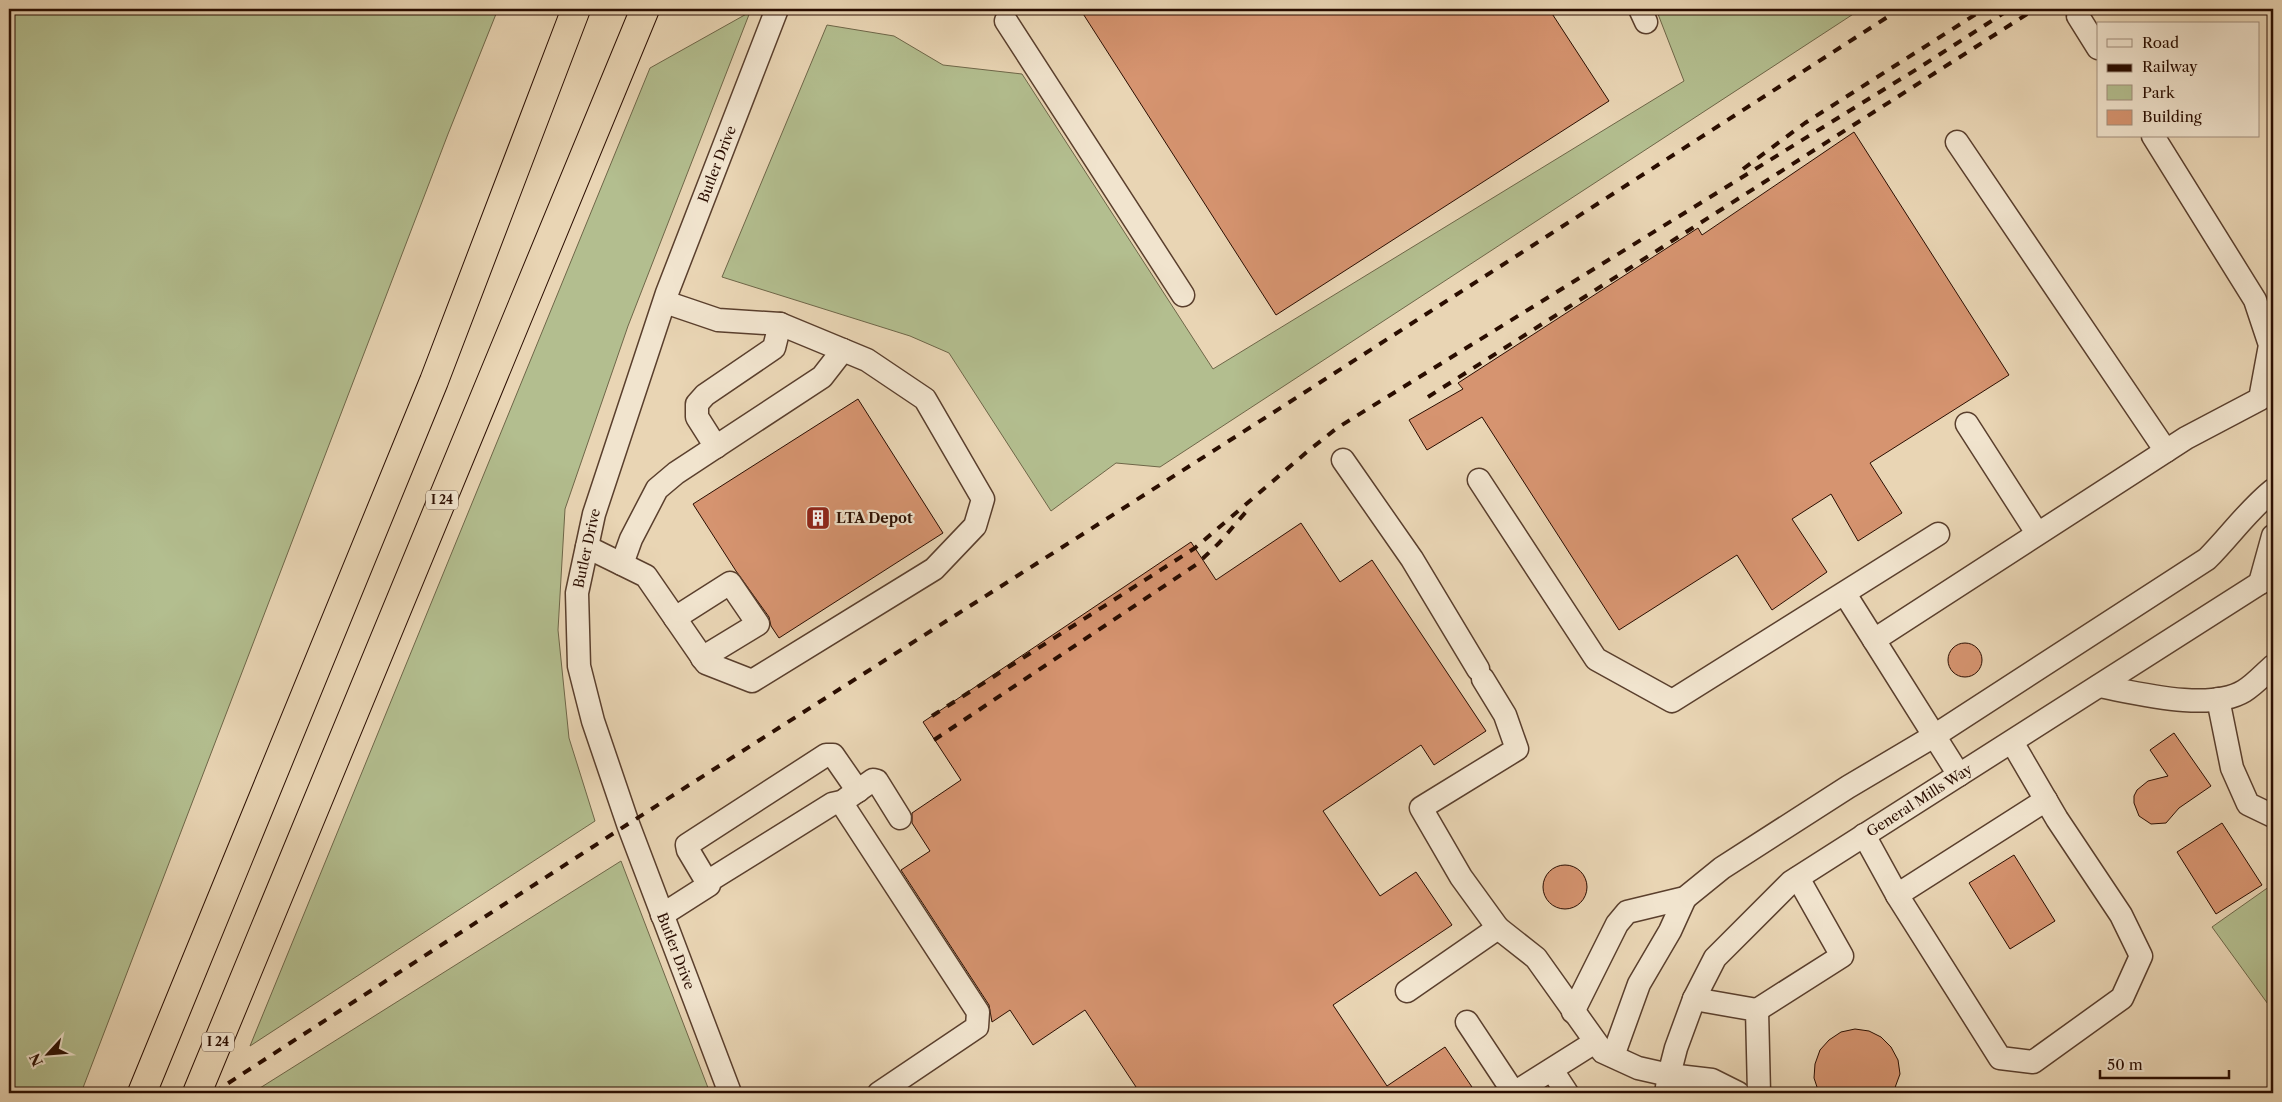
<svg xmlns="http://www.w3.org/2000/svg" width="2282" height="1102" font-family="'Libre Caslon Text',serif">
  <style>
    .green { fill: #b3be8f; stroke: #6e6648 }
    .building { fill: #d69470; stroke: #2a0d00 }
    .lines { fill: none; stroke-linecap: round; stroke-linejoin: round }
    .minor-casing { stroke: #5a3f2d; stroke-width: 25 }
    .highway-casing { stroke: #2a0d00; stroke-width: 30 }
    .minor { stroke: #f1e4ce; stroke-width: 22 }
    .highway { stroke: #e9d5b4; stroke-width: 28 }
    .rail { stroke: #2a0d00; stroke-width: 4; stroke-dasharray: 9 9; stroke-linecap: butt }
    .labels { text-anchor: middle; stroke-width: 4.5; stroke-linejoin: round; paint-order: stroke }
    .shield { fill: #f1e4ce; stroke: #664e3e; stroke-width: 1 }
    .shield-label { font-size: 12px; font-weight: bold; fill: #2a0d00 }
    .street-label { font-size: 14px; fill: #2a0d00; stroke: #f1e4ce }
    .poi-label { font-size: 14px; font-weight: bold; fill: #2a0d00; stroke: #f1e4ce; text-anchor: start }
  </style>
  <rect width="100%" height="100%" fill="#e9d5b4"/>
  <filter id="stains"><feTurbulence type="fractalNoise" baseFrequency=".004" numOctaves="4"/><feColorMatrix values="0 0 0 0 .2 0 0 0 0 .09 0 0 0 0 .02 0 0 0 .5 -.17"/></filter>
  <radialGradient id="worn" r=".72"><stop offset=".6" stop-color="#630" stop-opacity="0"/><stop offset="1" stop-color="#630" stop-opacity=".3"/></radialGradient>
  <g class="green">
    <polygon points="9,9 498,9 448,134 81,1093 9,1093"/>
    <polygon points="1656,9 1861,9 1160,467 1116,463 1051,511 949,353 910,336 722,277 827,25 894,36 943,65 1022,74 1213,369 1684,81"/>
    <polygon points="750,12 628,326 565,509 558,630 569,738 595,821 250,1046 650,68"/>
    <polygon points="621,861 710,1093 252,1093"/>
    <polygon points="2273,884 2273,1011 2212,927"/>
  </g>
  <g class="building">
    <polygon points="1080,9 1549,9 1609,101 1276,315"/>
    <polygon points="1854,132 2009,375 1870,463 1902,513 1858,541 1831,494 1792,519 1827,572 1772,610 1737,555 1619,630 1482,417 1427,450 1409,420 1463,389 1458,383 1698,228 1702,235"/>
    <polygon points="858,399 943,533 779,638 771,626 769,617 736,571 693,504"/>
    <polygon points="1301,523 1340,582 1372,560 1486,731 1434,765 1421,745 1323,811 1380,896 1416,872 1452,925 1333,1005 1387,1086 1445,1047 1476,1093 1140,1093 1085,1010 1033,1045 1010,1010 992,1022 989,1005 901,870 930,851 912,823 912,813 961,780 923,722 1191,542 1216,580"/>
    <circle cx="1965" cy="660" r="17"/>
    <polygon points="2174,733 2211,786 2179,808 2166,823 2151,824 2139,816 2134,803 2134,796 2137,790 2148,781 2168,776 2150,750"/>
    <polygon points="2222,823 2262,885 2216,914 2177,852"/>
    <polygon points="2014,855 2055,921 2010,949 1969,883"/>
    <circle cx="1565" cy="887" r="22"/>
    <polygon points="1855,1029 1869,1031 1881,1037 1891,1047 1898,1060 1900,1074 1893,1093 1819,1093 1814,1078 1815,1064 1820,1050 1829,1040 1841,1032"/>
  </g>
  <g class="lines">
    <defs>
      <g id="minor">
        <polyline points="1640,9 1646,22"/>
        <polyline points="2078,16 2098,48"/>
        <polyline points="1006,21 1183,295"/>
        <polyline points="1957,142 2166,451"/>
        <polyline points="1967,424 2037,533"/>
        <polyline points="716,447 697,417 697,404 705,395 774,348 780,324"/>
        <polyline points="1343,460 1412,559 1478,669"/>
        <polyline points="1479,480 1596,659 1672,701 1938,534"/>
        <polyline points="587,547 646,576 706,663 752,681 934,569 975,526 983,499 925,399 867,360 780,324 718,320 665,302"/>
        <polyline points="622,564 631,539 657,489 676,473 822,377 843,350"/>
        <polyline points="2260,583 2273,536"/>
        <polyline points="1845,594 1959,775"/>
        <polyline points="675,618 730,583 758,624 702,658"/>
        <polyline points="1874,640 2186,438 2260,399 2270,345 2255,300 2153,136"/>
        <polyline points="1483,679 1505,715 1517,749 1421,808 1461,877 1498,928"/>
        <path d="M2099,686C2137,693 2209,712 2244,691C2254,685 2264,674 2273,666"/>
        <polyline points="2218,699 2232,768 2248,804 2273,816"/>
        <polyline points="858,791 833,755 826,755 687,845 688,850 707,882 832,804 841,802 978,1012 977,1027 879,1093"/>
        <polyline points="846,799 873,780 877,781 900,818"/>
        <polyline points="1864,835 1897,895 2000,1058 2033,1062 2122,998 2141,956 2121,915 2057,819 2012,742"/>
        <polyline points="1897,895 2046,800"/>
        <polyline points="662,915 709,885"/>
        <polyline points="1407,991 1498,928 1536,958 1603,1052 1638,1068 1669,1075 1712,1080 1738,1093"/>
        <polyline points="1694,999 1757,1010 1759,1093"/>
        <polyline points="1757,1010 1842,956 1798,878"/>
        <path d="M1573,1012L1617,924L1627,912L1685,898L1722,868L1848,787L1934,736L2207,559C2230,536 2248,510 2273,490"/>
        <polyline points="1467,1022 1514,1093 1595,1042"/>
        <polyline points="1613,1056 1639,984 1670,931 1685,898"/>
        <polyline points="1552,1070 1567,1093"/>
        <path id="s1" d="M730,1093L628,824L593,721L579,666L577,593L594,514L667,293L777,9"/>
        <path id="s2" d="M1666,1093L1669,1075L1676,1048L1694,999L1715,958L1791,882L2260,583"/>
      </g>
      <g id="highway">
        <polyline points="142,1093 434,381 576,9"/>
        <polyline points="197,1093 645,9"/>
      </g>
    </defs>
    <use href="#minor" class="minor-casing"/>
    <use href="#highway" class="highway-casing"/>
    <use href="#minor" class="minor"/>
    <use href="#highway" class="highway"/>
    <g class="rail">
      <polyline points="1743,169 1805,123 1984,9"/>
      <polyline points="1428,397 2035,9"/>
      <polyline points="932,716 1195,548 1308,451 1337,428 1917,69 2010,9"/>
      <polyline points="934,740 1197,564 1219,543 1251,506"/>
      <polyline points="213,1093 628,824 1257,423 1900,9"/>
    </g>
  </g>
  <defs>
    <symbol id="building-square" viewBox="-11 -11 22 22"><rect x="-9" y="-9" width="18" height="18" rx="4" fill="#8f2418" stroke="#f1e4ce"/><path d="M-4-6H4V6H1V3H-1V6H-4ZM-2.5-4.3h1.7v1.8h-1.7ZM.8-4.3h1.7v1.8H.8ZM-2.5-1h1.7V.8h-1.7ZM.8-1h1.7V.8H.8Z" fill="#fff"/></symbol>
  </defs>
  <g fill-rule="evenodd">
    <use href="#building-square" x="804" y="504" width="28" height="28"/>
  </g>
  <g class="labels">
    <g class="shield">
      <rect x="426" y="490.5" width="32" height="19" rx="4"/>
      <rect x="202" y="1032.5" width="32" height="19" rx="4"/>
    </g>
    <g class="shield-label">
      <text x="442" y="504">I 24</text>
      <text x="218" y="1046">I 24</text>
    </g>
    <g class="street-label">
      <text dy="5" stroke="none"><textPath href="#s1" startOffset="978">Butler Drive</textPath></text>
      <text dy="5" stroke="none"><textPath href="#s1" startOffset="572">Butler Drive</textPath></text>
      <text dy="5" stroke="none"><textPath href="#s2" startOffset="404">General Mills Way</textPath></text>
      <text transform="translate(676 951) rotate(69)" y="5">Butler Drive</text>
    </g>
    <g class="poi-label">
      <text x="836" y="523">LTA Depot</text>
    </g>
  </g>
  <rect width="2282" height="1102" fill="none" stroke="#e9d5b4" stroke-width="30"/>
  <rect x="10" y="10" width="2262" height="1082" fill="none" stroke="#2a0d00" stroke-width="2.5"/>
  <rect x="15" y="15" width="2252" height="1072" fill="none" stroke="#2a0d00"/>
  <rect x="2097" y="22" width="162" height="115" fill="#f1e4ce" stroke="#a18e7c"/>
  <rect x="2107" y="39" width="25" height="8" fill="#f1e4ce" stroke="#a18e7c"/>
  <text x="2142" y="48" font-size="15" fill="#2a0d00">Road</text>
  <rect x="2107" y="64" width="25" height="8" fill="#2a0d00" stroke="#a18e7c"/>
  <text x="2142" y="72" font-size="15" fill="#2a0d00">Railway</text>
  <rect x="2107" y="85" width="25" height="15" fill="#b3be8f" stroke="#a18e7c"/>
  <text x="2142" y="98" font-size="15" fill="#2a0d00">Park</text>
  <rect x="2107" y="110" width="25" height="15" fill="#d69470" stroke="#a18e7c"/>
  <text x="2142" y="122" font-size="15" fill="#2a0d00">Building</text>
  <g transform="translate(48 1054) rotate(244)" stroke="#f1e4ce" stroke-width="4" paint-order="stroke">
  <path d="M0-4L9 19L0 12L-9 19Z" fill="#2a0d00"/>
  <text y="-8" font-size="14" font-weight="bold" text-anchor="middle" fill="#2a0d00">N</text>
  </g>
  <path d="M2100 1070v8h129v-8" fill="none" stroke="#2a0d00" stroke-width="2.5"/>
  <text x="2107" y="1070" font-size="15" fill="#2a0d00" stroke="#f1e4ce" stroke-width="4" paint-order="stroke">50 m</text>
  <rect width="100%" height="100%" filter="url(#stains)"/>
  <rect width="100%" height="100%" fill="url(#worn)"/>
</svg>
